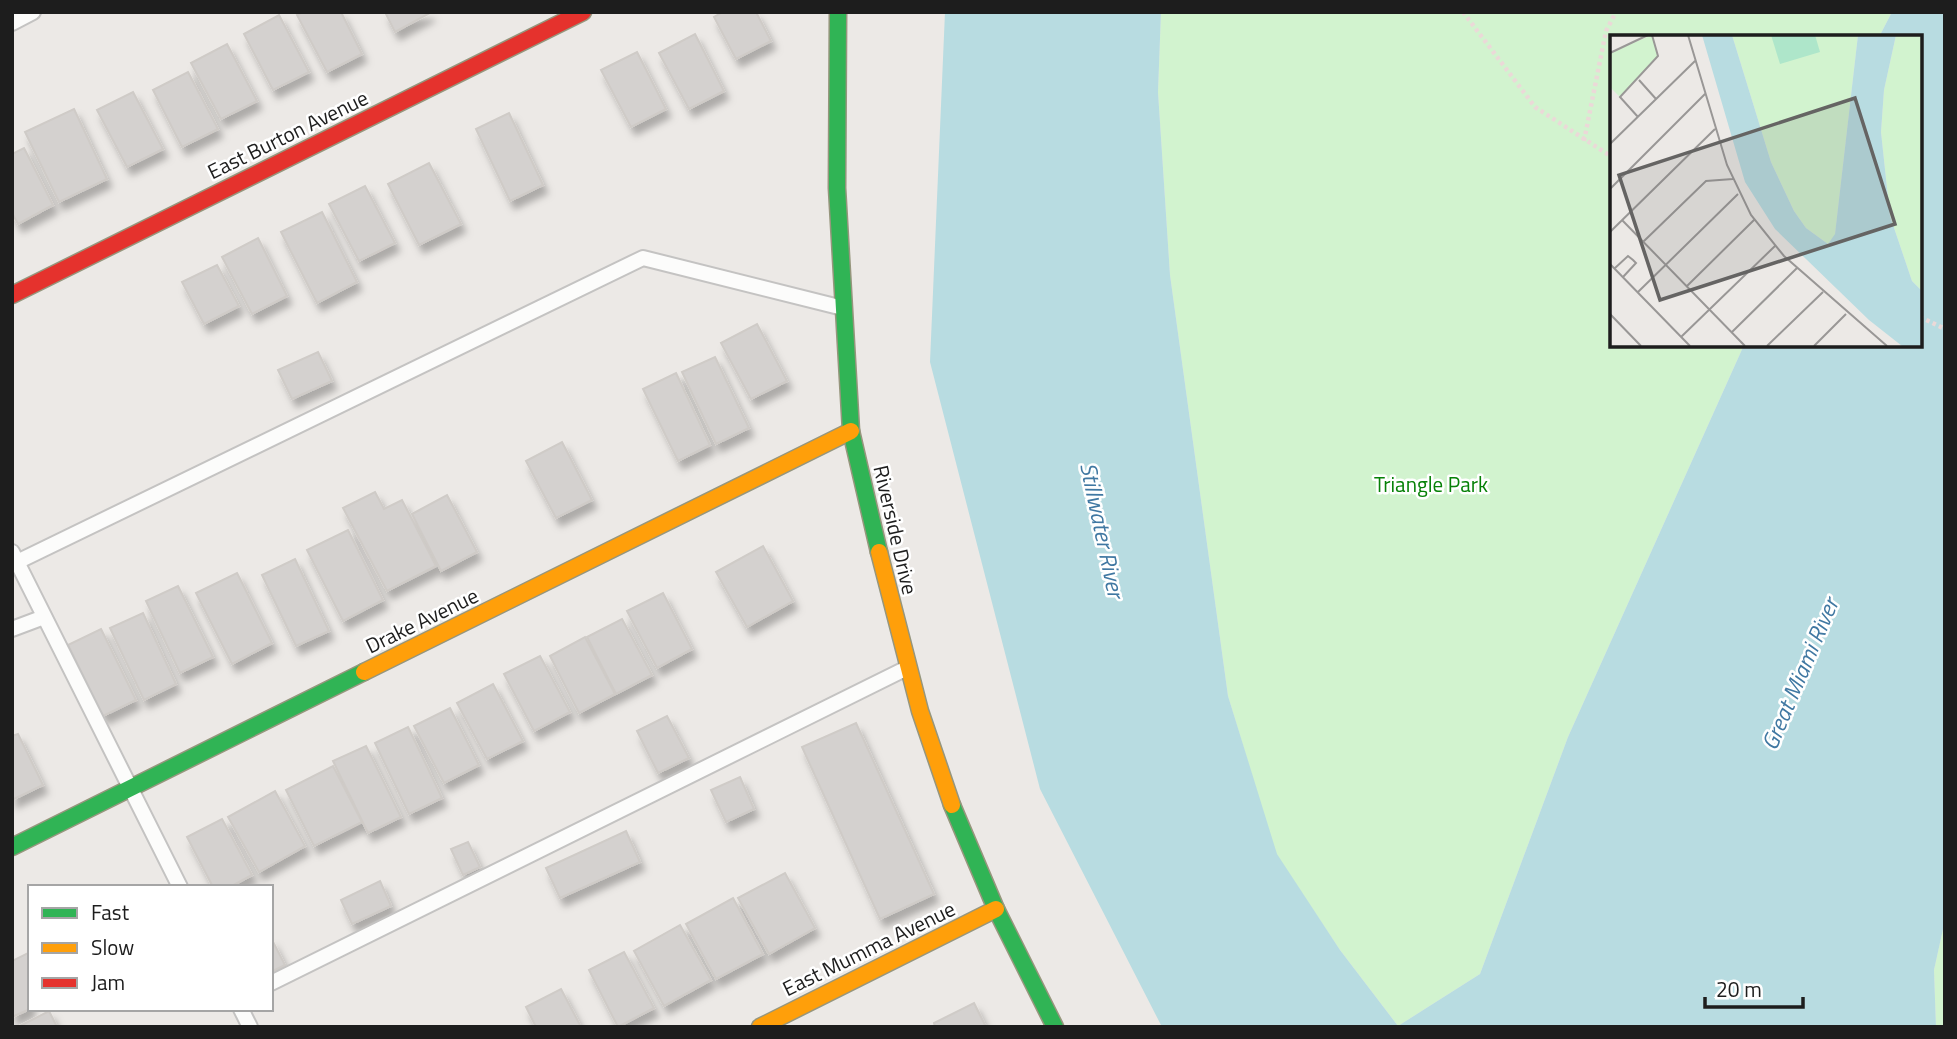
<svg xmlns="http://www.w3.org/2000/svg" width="1957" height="1039" font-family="'Titillium Web',sans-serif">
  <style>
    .park { fill: #d2f3cf }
    .water { fill: #b8dce1 }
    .building { fill: #d4d1cf; stroke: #cfcbc7; stroke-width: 2; filter: url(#shadow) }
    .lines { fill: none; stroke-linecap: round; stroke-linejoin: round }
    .lane-casing { stroke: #c4c3c2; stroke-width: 18 }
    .fast-casing { stroke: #96967d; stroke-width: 19 }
    .slow-casing { stroke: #96967d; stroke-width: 19 }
    .jam-casing { stroke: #96967d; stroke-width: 19 }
    .path { stroke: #ebd9d8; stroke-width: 4.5; stroke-dasharray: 3.5 3.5; stroke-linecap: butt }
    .lane { stroke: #fcfcfb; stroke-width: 14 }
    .fast { stroke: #30b455; stroke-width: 16 }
    .slow { stroke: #ff9f0a; stroke-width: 16 }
    .jam { stroke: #e5322d; stroke-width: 16 }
    .labels { text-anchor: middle; stroke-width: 5; stroke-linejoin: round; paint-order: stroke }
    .street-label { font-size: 21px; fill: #1d1d1d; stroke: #fff }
    .park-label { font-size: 21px; fill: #068107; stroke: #fff }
    .water-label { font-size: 23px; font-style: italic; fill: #4078a2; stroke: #fff }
    .inset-road { fill: none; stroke: #999796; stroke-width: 2 }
    .view { fill: #656463; fill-opacity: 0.15; stroke: #656463; stroke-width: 3.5 }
    .inset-edge { fill: none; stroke: #1d1d1d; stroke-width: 3.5 }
  </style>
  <defs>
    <filter id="shadow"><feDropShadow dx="4.5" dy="8" stdDeviation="3.5" flood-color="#0004"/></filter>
  </defs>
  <rect width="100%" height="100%" fill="#ece9e6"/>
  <g class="park">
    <polygon points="1161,12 1892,12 1879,37 1612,37 1612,345 1744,345 1568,737 1480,974 1398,1026 1340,950 1276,854 1228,696 1170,275 1158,92"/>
    <polygon points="1945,920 1945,1027 1936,1027 1934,970"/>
  </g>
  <polygon class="water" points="945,12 1161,12 1158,92 1170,275 1228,696 1277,854 1340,950 1398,1026 1480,974 1568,737 1744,345 1920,345 1920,37 1879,37 1892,12 1945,12 1945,920 1934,970 1936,1027 1162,1027 1040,789 930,362"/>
  <g class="building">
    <polygon points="303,12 341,12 362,54 327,72 297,15"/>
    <polygon points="385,12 430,12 430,13 395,32"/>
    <polygon points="723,12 756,12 771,41 736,59 714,17"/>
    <polygon points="279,15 309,72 273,90 244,34"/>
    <polygon points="695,34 724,91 689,109 659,53"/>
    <polygon points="227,44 257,101 221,119 191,63"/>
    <polygon points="637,52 666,109 631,127 601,70"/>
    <polygon points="188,72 218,129 182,147 153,90"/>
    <polygon points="133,92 163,149 127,167 97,110"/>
    <polygon points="74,109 107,179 59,202 25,132"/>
    <polygon points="509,113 543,185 510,201 476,129"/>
    <polygon points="24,148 53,205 18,224 12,213 12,154"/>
    <polygon points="429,163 461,224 419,245 388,184"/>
    <polygon points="365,186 395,243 359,261 329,204"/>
    <polygon points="322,212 357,282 317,303 281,232"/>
    <polygon points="258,238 287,296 252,314 222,257"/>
    <polygon points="217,265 239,306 204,324 182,282"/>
    <polygon points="757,324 787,381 751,399 721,343"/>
    <polygon points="318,352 332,381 292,399 278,370"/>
    <polygon points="715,357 749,428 716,444 682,372"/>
    <polygon points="676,373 710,445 678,461 643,389"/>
    <polygon points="562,442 592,500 556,518 526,461"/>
    <polygon points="375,492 384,509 402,500 436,566 387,591 343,508"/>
    <polygon points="447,495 477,552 441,571 412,514"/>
    <polygon points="348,530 383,600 343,621 307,550"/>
    <polygon points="763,546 793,601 747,627 716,572"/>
    <polygon points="295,559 329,631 296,646 262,575"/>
    <polygon points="237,573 272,643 232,664 196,593"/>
    <polygon points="178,586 213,657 180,673 146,601"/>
    <polygon points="663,593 692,649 657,668 627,611"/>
    <polygon points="143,613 176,684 144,700 110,628"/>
    <polygon points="622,619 652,675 616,694 587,637"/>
    <polygon points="101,629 136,700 103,716 68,645"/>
    <polygon points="585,637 615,694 579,713 550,656"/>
    <polygon points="540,656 570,712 534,731 504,674"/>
    <polygon points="493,684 523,741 487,759 457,703"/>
    <polygon points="450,708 479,765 444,783 414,726"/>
    <polygon points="667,716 689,758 658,773 637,731"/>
    <polygon points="856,723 934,894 880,919 802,747"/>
    <polygon points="408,727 442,798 409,814 375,743"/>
    <polygon points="18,734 43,785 12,800 12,736"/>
    <polygon points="366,746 401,817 368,833 333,761"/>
    <polygon points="333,766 362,822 314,846 286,790"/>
    <polygon points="740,777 754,809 726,822 711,790"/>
    <polygon points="275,791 305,846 259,872 228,817"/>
    <polygon points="222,819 252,875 230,887 213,887 187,837"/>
    <polygon points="626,831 640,862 560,898 546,868"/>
    <polygon points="468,842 480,867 463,875 451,849"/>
    <polygon points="785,873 815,928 769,954 738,898"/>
    <polygon points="380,881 391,906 352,924 341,900"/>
    <polygon points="733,898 763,954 716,979 686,924"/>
    <polygon points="680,925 711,980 664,1006 634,951"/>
    <polygon points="271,938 285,965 271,972"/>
    <polygon points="30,952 30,1009 12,1017 12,961"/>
    <polygon points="624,952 654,1008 618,1027 589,970"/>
    <polygon points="561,989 581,1027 536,1027 526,1007"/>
    <polygon points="974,1003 986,1027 935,1027 934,1023"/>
    <polygon points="49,1011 57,1027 18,1027"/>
  </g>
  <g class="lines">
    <defs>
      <g id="lane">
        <polyline points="12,23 33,12"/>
        <polyline points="12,552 180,887"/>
        <polyline points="17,562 643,258 843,308"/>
        <polyline points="12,629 44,617"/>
        <polyline points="271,983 907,668"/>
        <polyline points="241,1009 250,1027"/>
      </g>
      <g id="fast">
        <polyline points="838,12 837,188 851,431 879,552"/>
        <polyline points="952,805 996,909 1055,1027"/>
        <polyline points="12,847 364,672"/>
      </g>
      <g id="slow">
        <polyline points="879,552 920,711 952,805"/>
        <polyline points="364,672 851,431"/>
        <polyline points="760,1027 996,909"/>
      </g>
      <polyline id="jam" points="12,295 583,12"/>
    </defs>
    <use href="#lane" class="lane-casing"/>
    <use href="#fast" class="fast-casing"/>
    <use href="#slow" class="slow-casing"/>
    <use href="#jam" class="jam-casing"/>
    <g class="path">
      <polyline points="1463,12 1535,107 1612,157"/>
      <polyline points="1584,141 1606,31 1616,12"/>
      <polyline points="1920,317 1945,329"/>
    </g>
    <use href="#lane" class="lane"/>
    <use href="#fast" class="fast"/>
    <use href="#slow" class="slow"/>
    <use href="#jam" class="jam"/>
  </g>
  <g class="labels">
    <g class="street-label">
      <text transform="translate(288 135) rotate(-26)" y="7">East Burton Avenue</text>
      <text transform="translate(895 530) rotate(77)" y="7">Riverside Drive</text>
      <text transform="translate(422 621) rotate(-26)" y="7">Drake Avenue</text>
      <text transform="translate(869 949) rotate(-26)" y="7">East Mumma Avenue</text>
    </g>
    <g class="park-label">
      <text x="1431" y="492">Triangle Park</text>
    </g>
    <g class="water-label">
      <text transform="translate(1102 530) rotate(78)" y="8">Stillwater River</text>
      <text transform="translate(1800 674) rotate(-67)" y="8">Great Miami River</text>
    </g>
  </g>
  <g transform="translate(1610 35)">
    <rect width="312" height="312" fill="#ece9e6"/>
    <path d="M42,0L48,21L10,62L0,52V18ZM122,0H248L225,200L218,209L196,193L184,176L161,127ZM286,0H311V255L302,246L280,181L271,97L274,55Z" fill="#d2f3cf"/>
    <path d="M161,0H205L210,17L170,29Z" fill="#aee6ca"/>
    <path d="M92,0H122L161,127L184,176L196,193L218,209L225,199L248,0H286L274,55L271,97L280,181L302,246L311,255V311H292L259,285L165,194L135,147Z" fill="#b8dce1"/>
    <path class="inset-road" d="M78,0L117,130L141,180L174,221L277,311M0,18L38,0M29,45L46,64M28,82L10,62L48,21L42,0M0,109L85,26M0,154L95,59M12,185L135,311M0,197L105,94M33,207L96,146L123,144M0,229L80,311M5,233L18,221L23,225L26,228L13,242M77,251L144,185M28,257L128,159M0,279L31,311M122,297L187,233M71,302L165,211M157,311L213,257M204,311L236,279"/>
    <path class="view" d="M245,63L285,189L50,265L9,140Z"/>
    <rect width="312" height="312" class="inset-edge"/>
  </g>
  <rect width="1957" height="1039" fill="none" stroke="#1d1d1d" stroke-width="28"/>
  <rect x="28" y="885" width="245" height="126" fill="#ffffff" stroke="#a5a5a5" stroke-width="2"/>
  <rect x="42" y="908" width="35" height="10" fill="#30b455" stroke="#a5a5a5" stroke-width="2"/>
  <text x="91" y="920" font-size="21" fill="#1d1d1d">Fast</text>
  <rect x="42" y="943" width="35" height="10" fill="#ff9f0a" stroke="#a5a5a5" stroke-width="2"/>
  <text x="91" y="955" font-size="21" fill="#1d1d1d">Slow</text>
  <rect x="42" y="978" width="35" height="10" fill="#e5322d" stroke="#a5a5a5" stroke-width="2"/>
  <text x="91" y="990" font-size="21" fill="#1d1d1d">Jam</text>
  <path d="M1705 997v10h98v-10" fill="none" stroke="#1d1d1d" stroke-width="3.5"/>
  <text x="1716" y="997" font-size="21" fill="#1d1d1d" stroke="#ffffff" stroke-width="5" paint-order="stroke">20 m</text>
</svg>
